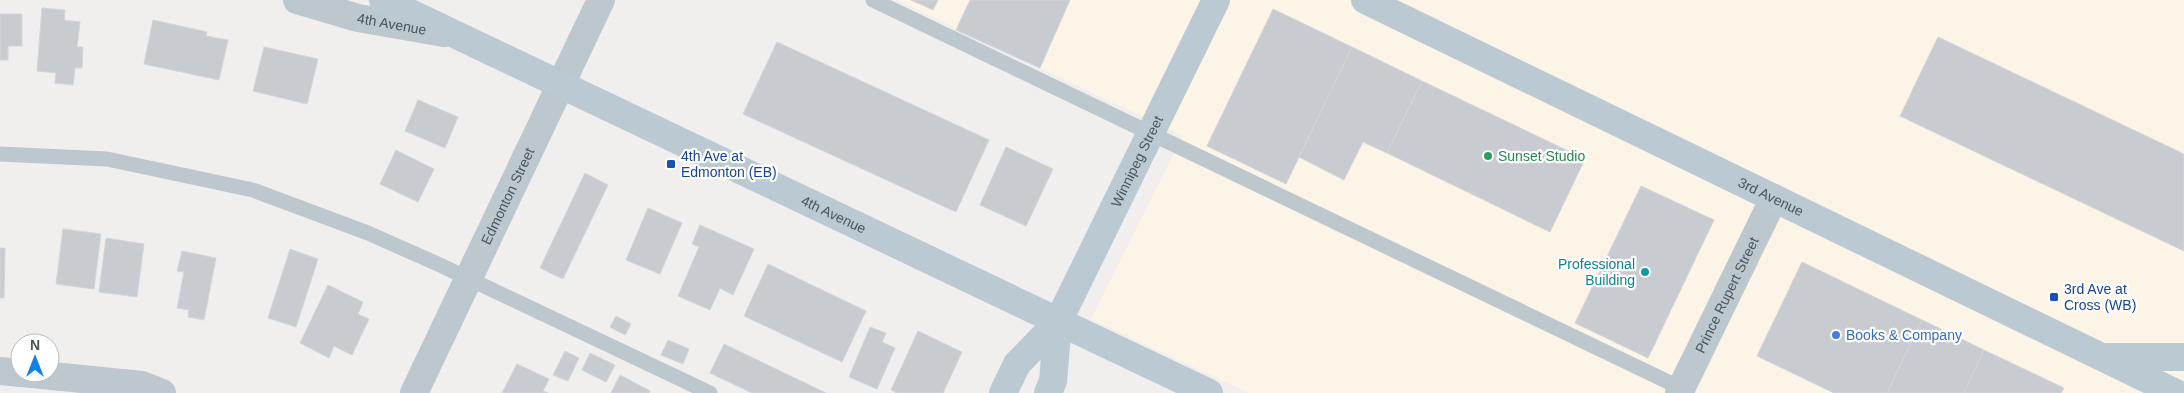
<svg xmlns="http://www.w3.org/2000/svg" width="2184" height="393" font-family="Arial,sans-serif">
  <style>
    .commercial { fill: #fcf4e7 }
    .building { fill: #c8ccd1; stroke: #d2d5da }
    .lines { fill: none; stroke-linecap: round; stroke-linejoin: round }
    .lane { stroke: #bcc7ce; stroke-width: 15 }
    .street { stroke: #bcc7ce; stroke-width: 28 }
    .secondary { stroke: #bbc9d3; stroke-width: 28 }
    .leisure-dot { fill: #2e9e5b; stroke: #fff; stroke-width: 2 }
    .transit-dot { fill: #1a4fb4; stroke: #fff; stroke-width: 2 }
    .culture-dot { fill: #0f9aa8; stroke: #fff; stroke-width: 2 }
    .shop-dot { fill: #3f7fe0; stroke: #fff; stroke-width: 2 }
    .labels { text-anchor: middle; stroke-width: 4.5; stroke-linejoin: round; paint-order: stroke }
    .street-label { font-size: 14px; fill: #46545c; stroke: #fff }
    .transit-label { font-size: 14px; fill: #164399; stroke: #fff; text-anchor: start }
    .leisure-label { font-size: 14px; fill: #27864d; stroke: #fff; text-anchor: start }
    .culture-label { font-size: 14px; fill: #0d838f; stroke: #fff; text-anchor: end }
    .shop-label { font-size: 14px; fill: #366cbe; stroke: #fff; text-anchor: start }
  </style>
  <rect width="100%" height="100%" fill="#f1eeee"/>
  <polygon class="commercial" points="897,0 2184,0 2184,393 1249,393 1091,319 1183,136"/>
  <g class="building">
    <polygon points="911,0 938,0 933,10"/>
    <polygon points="970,0 1070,0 1040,68 956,30"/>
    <polygon points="42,8 65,10 64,20 80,22 77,47 83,47 82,68 75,68 73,85 55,83 56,73 37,71"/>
    <polygon points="1273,9 1352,47 1286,184 1207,146"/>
    <polygon points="0,14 22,14 22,46 8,46 8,60 0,60"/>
    <polygon points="153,20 207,32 206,36 228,40 219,80 144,64"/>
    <polygon points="1938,37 2184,154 2184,251 1900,116"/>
    <polygon points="777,42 989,140 956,212 743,114"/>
    <polygon points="264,47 318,59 307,104 253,91"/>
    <polygon points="1352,47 1422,81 1387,153 1363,142 1344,180 1299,157"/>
    <polygon points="1422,81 1585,159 1550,232 1387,153"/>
    <polygon points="418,100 458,117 445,148 405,131"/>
    <polygon points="1006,147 1053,169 1026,226 980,205"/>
    <polygon points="396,150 434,169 418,202 380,184"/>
    <polygon points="585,173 608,185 563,279 540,268"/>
    <polygon points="1641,186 1714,220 1648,358 1575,323"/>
    <polygon points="648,208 682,223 660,274 626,260"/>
    <polygon points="700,225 754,249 733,295 720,288 710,310 678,296 699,247 692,244"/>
    <polygon points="63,229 101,234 94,289 56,284"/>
    <polygon points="106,238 144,244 137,297 99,292"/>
    <polygon points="0,248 5,248 4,298 0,298"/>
    <polygon points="290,249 318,259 296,327 268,318"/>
    <polygon points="182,251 216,258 204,320 188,317 189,310 177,308 184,272 177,271"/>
    <polygon points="1802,262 1922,320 1887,393 1834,393 1757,356"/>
    <polygon points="768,264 866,311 842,362 744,316"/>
    <polygon points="328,285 363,302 358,314 369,319 352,355 334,346 329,358 300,343"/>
    <polygon points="616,316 631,324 625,335 610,327"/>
    <polygon points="1922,320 1984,350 1964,393 1887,393"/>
    <polygon points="870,327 886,333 882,342 895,348 877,389 849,377"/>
    <polygon points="918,331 962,352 943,393 897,393 891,390"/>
    <polygon points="668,340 689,349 683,364 661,355"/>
    <polygon points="724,344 826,393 752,393 710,373"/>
    <polygon points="1984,350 2064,388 2061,393 1964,393"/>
    <polygon points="565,351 579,358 568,381 553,375"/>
    <polygon points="590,353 615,365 606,382 582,370"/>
    <polygon points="517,364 549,379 543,391 548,393 502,393"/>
    <polygon points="620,375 650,391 649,393 611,393"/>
  </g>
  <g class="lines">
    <g class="lane">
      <polyline points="873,0 1687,391"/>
      <polyline points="0,154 107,159 253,190 368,233 440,265 710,393"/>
    </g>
    <g class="street">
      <path id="s1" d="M297,0L358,18L444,33"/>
      <polyline points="0,371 20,373"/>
      <polyline points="22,373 142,385 162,393"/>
      <path id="s2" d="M414,393L601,0"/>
      <path id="s3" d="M1679,393L1774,198"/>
    </g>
    <g class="secondary">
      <path id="s4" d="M383,0L1209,393"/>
      <path id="s5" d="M1365,0L2176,393"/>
      <polyline points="2108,357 2184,357"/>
      <path id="s6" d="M1003,393L1017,364L1058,322L1216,0"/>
      <polyline points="1048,393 1053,381 1058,322"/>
    </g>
  </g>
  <circle class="leisure-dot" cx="1488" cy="156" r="5"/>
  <g class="transit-dot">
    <rect x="666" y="159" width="10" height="10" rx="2.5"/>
    <rect x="2049" y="292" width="10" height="10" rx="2.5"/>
  </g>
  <circle class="culture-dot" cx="1645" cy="272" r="5"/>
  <circle class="shop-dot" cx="1836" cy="335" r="5"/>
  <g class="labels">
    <g class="street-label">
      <text dy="5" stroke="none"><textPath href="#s1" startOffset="98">4th Avenue</textPath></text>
      <text dy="5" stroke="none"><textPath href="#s6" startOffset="270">Winnipeg Street</textPath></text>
      <text dy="5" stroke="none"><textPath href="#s2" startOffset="218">Edmonton Street</textPath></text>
      <text dy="5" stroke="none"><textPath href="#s5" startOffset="451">3rd Avenue</textPath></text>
      <text dy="5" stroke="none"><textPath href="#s4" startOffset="499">4th Avenue</textPath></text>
      <text dy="5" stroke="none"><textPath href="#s3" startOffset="109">Prince Rupert Street</textPath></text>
    </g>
    <g class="transit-label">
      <text x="681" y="161">4th Ave at<tspan x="681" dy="16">Edmonton (EB)</tspan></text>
      <text x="2064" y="294">3rd Ave at<tspan x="2064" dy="16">Cross (WB)</tspan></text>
    </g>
    <g class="leisure-label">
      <text x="1498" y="161">Sunset Studio</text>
    </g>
    <g class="culture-label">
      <text x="1635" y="269">Professional<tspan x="1635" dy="16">Building</tspan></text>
    </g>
    <g class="shop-label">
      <text x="1846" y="340">Books &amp; Company</text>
    </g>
  </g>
  <g transform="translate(35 358)"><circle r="24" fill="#ffffff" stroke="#b5bbbe"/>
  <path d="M0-4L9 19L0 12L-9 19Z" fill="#1382e6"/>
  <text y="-8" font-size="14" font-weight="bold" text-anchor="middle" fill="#46545c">N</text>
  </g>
</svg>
